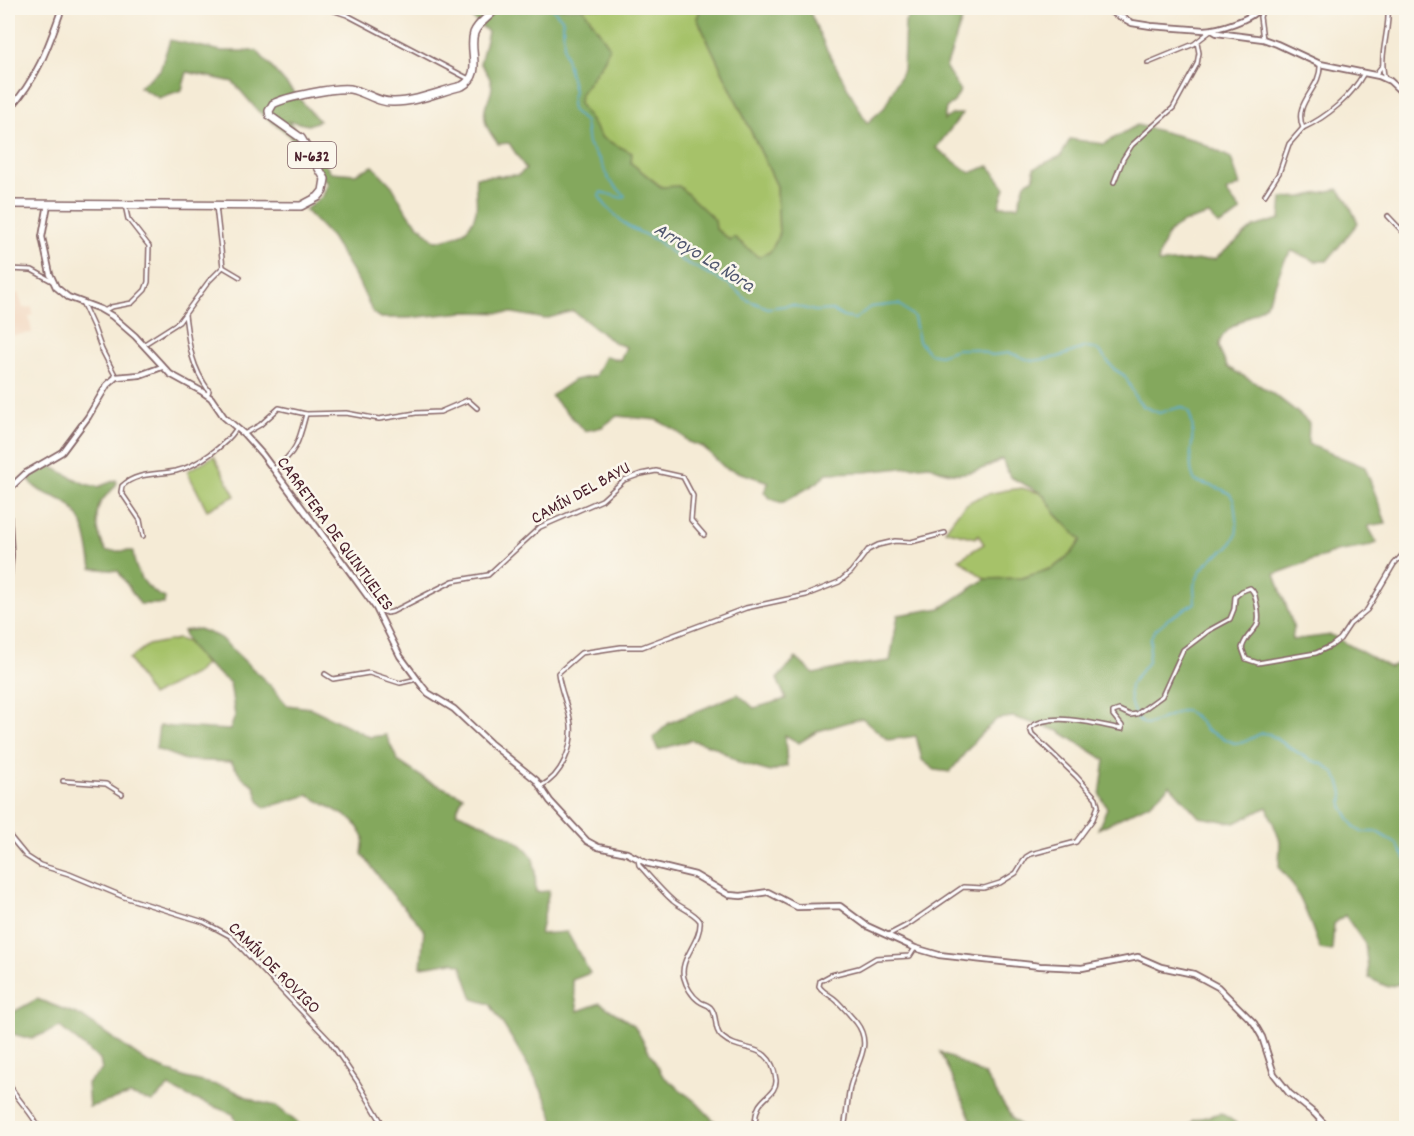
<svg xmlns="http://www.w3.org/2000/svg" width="1414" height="1136" font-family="Dekko,sans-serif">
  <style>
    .built { fill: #f2d5bd }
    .green { fill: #a6c269; stroke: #78704a; stroke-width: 1.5 }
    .forest { fill: #84a85d; stroke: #676444; stroke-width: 1.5 }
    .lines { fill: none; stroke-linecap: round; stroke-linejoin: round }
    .stream { stroke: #59acd5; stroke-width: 1.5 }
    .minor-casing { stroke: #866667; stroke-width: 6 }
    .tertiary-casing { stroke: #866667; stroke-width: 8 }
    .trunk-casing { stroke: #866667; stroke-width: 10 }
    .minor { stroke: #fff; stroke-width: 3 }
    .tertiary { stroke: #fff; stroke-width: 4.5 }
    .trunk { stroke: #fff; stroke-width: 7 }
    .labels { text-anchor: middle; stroke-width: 5; stroke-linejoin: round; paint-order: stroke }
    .shield { fill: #fbf7ec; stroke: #7f6065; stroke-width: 1.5 }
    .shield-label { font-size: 16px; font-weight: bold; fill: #4a1f2b }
    .street-label { font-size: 18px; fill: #4a1f2b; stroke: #fbf7ec }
    .water-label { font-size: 20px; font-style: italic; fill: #50576f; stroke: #fbf7ec }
  </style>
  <rect width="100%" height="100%" fill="#fbf7ec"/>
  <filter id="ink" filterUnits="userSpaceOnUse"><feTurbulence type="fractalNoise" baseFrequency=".0167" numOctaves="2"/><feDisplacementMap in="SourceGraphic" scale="12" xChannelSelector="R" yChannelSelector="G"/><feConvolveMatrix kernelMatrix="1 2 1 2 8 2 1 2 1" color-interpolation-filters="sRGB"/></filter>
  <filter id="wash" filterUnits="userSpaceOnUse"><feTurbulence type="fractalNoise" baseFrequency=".008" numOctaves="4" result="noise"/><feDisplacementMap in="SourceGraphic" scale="24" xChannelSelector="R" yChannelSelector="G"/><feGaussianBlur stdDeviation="1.35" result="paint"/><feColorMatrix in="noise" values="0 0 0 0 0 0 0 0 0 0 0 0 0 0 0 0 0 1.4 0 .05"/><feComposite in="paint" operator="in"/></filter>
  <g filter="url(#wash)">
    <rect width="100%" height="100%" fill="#f5ebd6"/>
    <polygon class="built" points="18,293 23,308 32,307 33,315 29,316 32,333 8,336 8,296"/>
    <g class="green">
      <polygon points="583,8 701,8 697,18 777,186 779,236 770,252 758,257 734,237 730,240 631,163 631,153 602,138 579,103 580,94 605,59"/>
      <polygon points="214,456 235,496 207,510 187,471"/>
      <path d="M1022,488L1043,494L1056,514L1081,540L1072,553L1053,568L1022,578L985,579L959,559L984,544L978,535L975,538L945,530C951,523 956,514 963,507C978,493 1003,491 1022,488Z"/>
      <polygon points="178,639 187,642 205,664 198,672 151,696 129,659 148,645"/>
    </g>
    <g class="forest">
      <path d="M461,8H583L609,46L605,59L580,94L579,103L602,138L632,153L631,163L661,187L679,186L715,220L716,229L730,240L734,237L758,257L770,252L779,236L777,186L697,18L701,8H808L826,48L867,123L884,108L903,70L905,21L915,8H957L965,10L946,68L960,91L954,102L946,108L944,120L953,114H962L936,148L970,173L989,166L1005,188L999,206H1018L1025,183L1034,178V168L1061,156L1070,139L1104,144L1137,125L1195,140L1231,158L1240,185L1226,192L1241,211L1232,218L1219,225L1209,215C1176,224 1165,226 1158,263L1215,259L1254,227L1280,219L1282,198L1302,197L1338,189L1347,200L1358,223L1327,261H1315L1292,251C1278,264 1278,289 1265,305C1254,316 1221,327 1219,345C1219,351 1225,361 1227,367C1257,383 1284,399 1309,423L1308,444L1365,467L1386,523L1368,526L1377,543L1366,547L1336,552L1275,574L1294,628L1292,640L1331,635L1389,667L1406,660V994L1402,983L1388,987L1369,978L1365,944L1345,915L1334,924L1332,951L1320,949C1309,921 1301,890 1279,868L1280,841L1267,807L1235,823L1199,817L1170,785L1151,803L1098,829L1107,808L1100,795L1105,760L1059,731L1013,717L997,719L977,738L950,772L935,770L922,760L916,736L888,740L862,718L818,731L799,743L785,735L787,766L770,772L740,763L715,747L691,740L658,750L653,738L669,723L738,694L754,708L786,699L777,679L796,658L814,674L850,666L890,661L898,615L941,608L985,579L1022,578L1053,568L1072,553L1081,540L1056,514L1043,494L1010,477L1002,459C978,473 955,480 929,465L865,472L827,473L817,483L782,503L769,498L764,492L769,482L725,468L703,447L689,442L677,431L657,420L617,416L602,427L585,431L551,396L574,380L595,376L605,356L620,360L626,347L615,343L573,311L545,319L513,313L464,312L409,318H381L373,313L358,281L331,237L305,210L323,196L328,183L287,133L258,111L233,82L187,72L182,90L159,98L139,87L160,70L170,40L222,51H257L319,121L308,125L288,121L331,172L355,174L373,166L392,186L408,214L435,241C455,238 471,233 476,211C478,200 474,188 476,177L518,175L526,169L509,143L498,144C495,139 488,131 486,124C478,95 507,97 480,63L488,32Z"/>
      <path d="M50,466L85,484L98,487L116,480L117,483C114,490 110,491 105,497C91,510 98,537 106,551H133C134,572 146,590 165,598L164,604H140L118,571L92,568C88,547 87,522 70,506C56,493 40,498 28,478Z"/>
      <path d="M199,629L219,637L271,686L287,705L311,708L370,737L386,735L398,761L428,781L463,796L456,812C475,821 525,838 533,859C536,868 535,882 536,892L549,891L540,934L567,932L590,973L572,980L578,1011L600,1003L634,1025L663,1076L696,1102L721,1128H553C561,1112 502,1023 490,1004L473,999L461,965L453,962L421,967L424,929L392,894L362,854L364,837L353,820L308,795L265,808L259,801L254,785L244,779L231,762L185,760L156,749L159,726L230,730L235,716L230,683C211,668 191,655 183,631Z"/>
      <polygon points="37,999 81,1016 148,1063 186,1078 229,1088 255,1101 276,1106 304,1128 239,1128 233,1114 189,1097 169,1087 152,1102 130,1095 89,1107 87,1083 102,1070 100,1060 60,1027 31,1039 9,1033 8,1015"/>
      <polygon points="940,1052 985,1075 1012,1118 1023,1128 975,1128"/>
      <polygon points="1221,1113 1236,1123 1229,1128 1187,1128 1194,1120"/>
    </g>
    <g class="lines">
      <path class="stream" d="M552,8L563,20L564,49L574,91L571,102L572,110L585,122L588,144L600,160L609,180L625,196L622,198L601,192L599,196L606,206L627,226L656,240L681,260L729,284L747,300L768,308L791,305L815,311L832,310L843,317L855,319L870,307L899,304L914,317L919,341L929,353L940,355L957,349H973L992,355L1010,353L1032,361L1058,357L1086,347L1094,348L1100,352L1114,369L1125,376L1137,400L1143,406L1159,413L1181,407L1187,410C1201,430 1183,459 1195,481L1221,489L1230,494L1234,501L1237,527L1236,536L1228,548L1213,557L1201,570L1194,585L1195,603L1168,619L1155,630L1151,637L1148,662L1130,685C1128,698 1132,720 1147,725L1181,711H1186L1196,717L1206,730L1234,743L1244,742L1262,733L1269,734L1308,759L1325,765L1335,774L1340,783L1343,793L1342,806L1355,828L1362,832H1377L1397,844L1406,860"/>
    </g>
  </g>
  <g filter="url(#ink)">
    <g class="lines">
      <defs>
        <g id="minor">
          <polyline points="326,8 347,15 469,79"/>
          <polyline points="1258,10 1262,11 1260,17 1263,39"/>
          <polyline points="1148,63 1194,44 1212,30"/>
          <polyline points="1375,75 1382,66"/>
          <path d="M1385,79C1378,55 1390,32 1388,8"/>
          <path d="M1303,128C1327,117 1351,97 1364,73"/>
          <polyline points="1114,182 1123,159 1132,145 1173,108 1197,64 1199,53 1197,42"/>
          <path d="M1265,195L1279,173L1289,144L1303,128C1292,102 1322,89 1320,64"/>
          <polyline points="1388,216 1406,235"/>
          <polyline points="223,267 240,277"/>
          <polyline points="8,269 32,270 52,281"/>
          <polyline points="82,302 94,328 102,350 116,377"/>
          <polyline points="104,311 111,307 132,303 145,290 148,282 149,246 128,219 125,205"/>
          <path d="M185,315C189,345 191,366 209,391L207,395"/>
          <polyline points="143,345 179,322 209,281 223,267 216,206"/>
          <polyline points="244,434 260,425 279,408 306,414 346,413 379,419 416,413 440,412 468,400 477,408"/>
          <path d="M274,469C297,452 299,441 306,414"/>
          <path d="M143,536L140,520L121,492L122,486C137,472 157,475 176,471C197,466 225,446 237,428"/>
          <polyline points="377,609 387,613 392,612 453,581 488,575 540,527 602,500 624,480 641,474 656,471 683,477 693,496 691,520 704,535"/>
          <polyline points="325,674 333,679 369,673 400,683 417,679"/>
          <polyline points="63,781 106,784 122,794"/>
          <path d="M541,786C562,776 573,747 571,725C569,707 560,691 558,673L581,653L621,647H642L746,608L806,595L839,582L851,572L868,550L878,545L895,541L911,542L945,533"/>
          <polyline points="8,834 26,856 40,865 69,874 124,897 204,922 230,936 329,1040 357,1081 385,1128"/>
          <path d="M638,860L639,865C650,877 661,890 673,901C681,908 694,912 700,921C702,941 678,959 684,978C686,986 692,996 699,1001C702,1004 708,1004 711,1008C718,1015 713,1030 722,1037C742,1055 771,1039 776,1080C777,1092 764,1097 759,1106C755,1113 755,1121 755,1128"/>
          <path d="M888,935L909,924L963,887L984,888L1000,883L1016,873L1026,857L1031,854L1076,842L1093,819L1098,806L1096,798L1076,776L1032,734L1030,728C1051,710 1098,725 1122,729V726L1113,715V712L1119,710L1130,715L1137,714L1162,696L1183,650L1208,631L1230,619L1234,609L1235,597L1242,591L1250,588C1256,593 1255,598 1257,605C1263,634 1249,626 1242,648L1246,659L1258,663L1316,653L1331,646L1340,639L1350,624L1367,610L1394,564L1406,551"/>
          <path d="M8,1082C16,1099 31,1111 39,1128"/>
          <path d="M844,1128C847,1115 847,1101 850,1087C856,1063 874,1045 856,1022C850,1015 843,1007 837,1001C831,995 823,993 819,986L820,981L831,975L859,968L876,958L910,956L915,948"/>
        </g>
        <g id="tertiary">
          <path d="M1104,8L1132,23L1151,26L1204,30C1218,30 1253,19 1259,8"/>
          <polyline points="1212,30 1217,33 1263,39 1277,44 1320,64 1379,76 1390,81 1406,96"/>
          <path d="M8,111C37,79 48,48 62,8"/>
          <polyline points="48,204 42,237 50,274 56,287 68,297 100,309 112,316 135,336 170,374 201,391 211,398 224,417 244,434 262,454 350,572 376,608 400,656 423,687 428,693 454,709 490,743 536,780 550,801 587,841 598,847 627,853 646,863 695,875 729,895 741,896 768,892 797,907 840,906 867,926 915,948 939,955 1040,966 1082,968 1138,957 1161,967 1194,974 1218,987 1254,1023 1262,1037 1274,1074 1289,1093 1315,1114 1328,1128"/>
          <polyline points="8,490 26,473 62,452 88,417 107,385 116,377 140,375 162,367"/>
          <polyline points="8,506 11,555 8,588"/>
        </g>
        <path id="trunk" d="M8,204L301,206L318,197L323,191L325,179L301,138L270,116L269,111L273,104C286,97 335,87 350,89C366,92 378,103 394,102C416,102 441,91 462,86C484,74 468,51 474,33C478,22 490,17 496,8"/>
      </defs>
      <use href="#minor" class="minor-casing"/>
      <use href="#tertiary" class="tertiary-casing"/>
      <use href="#trunk" class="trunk-casing"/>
      <use href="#minor" class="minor"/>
      <use href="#tertiary" class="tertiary"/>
      <use href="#trunk" class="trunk"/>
    </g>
  </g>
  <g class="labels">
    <rect class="shield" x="288" y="142" width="48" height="26" rx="4.5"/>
    <g class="shield-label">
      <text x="312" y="161">N-632</text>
    </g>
    <g class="street-label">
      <text transform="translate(580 492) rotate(-29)" y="6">CAMÍN DEL BAYU</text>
      <text transform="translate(336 533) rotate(54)" y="6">CARRETERA DE QUINTUELES</text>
      <text transform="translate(275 967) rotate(45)" y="6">CAMÍN DE ROVIGO</text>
    </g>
    <g class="water-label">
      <text transform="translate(705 256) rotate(32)" y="7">Arroyo La Ñora</text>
    </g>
  </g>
  <rect width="1414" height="1136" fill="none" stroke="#fbf7ec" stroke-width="30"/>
</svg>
